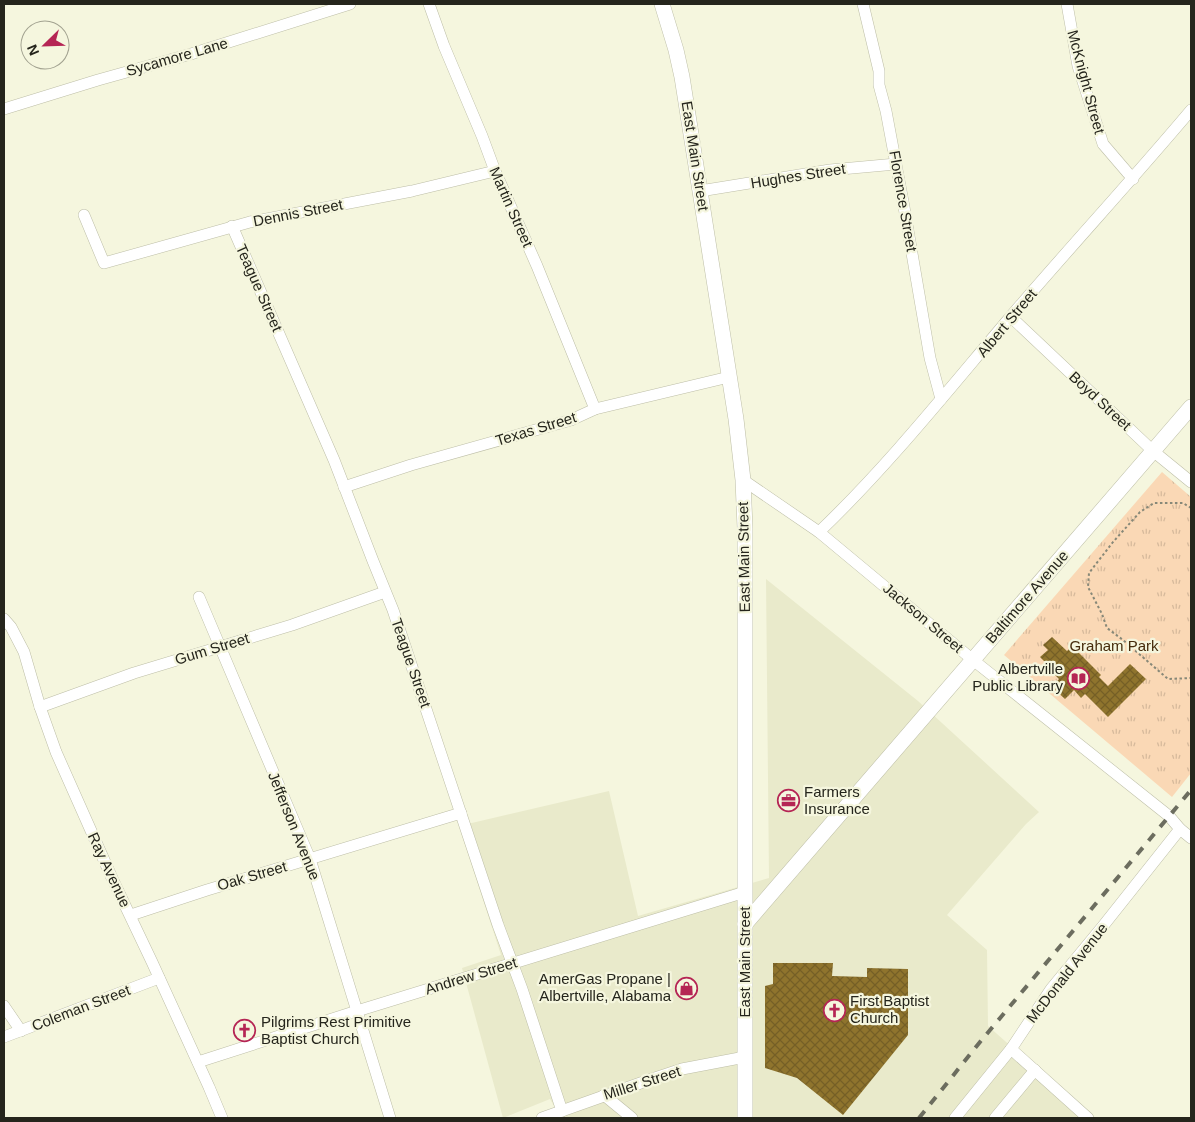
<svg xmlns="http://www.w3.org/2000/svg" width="1195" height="1122" font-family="Arial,sans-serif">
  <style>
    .built { fill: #e9eacb }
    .park { fill: url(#park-tufts) }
    .building { fill: url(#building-cross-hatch) }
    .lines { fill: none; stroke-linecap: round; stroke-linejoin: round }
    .minor-casing { stroke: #bdbea7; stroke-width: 12 }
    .major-casing { stroke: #bdbea7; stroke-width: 16 }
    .path { stroke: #878878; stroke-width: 2; stroke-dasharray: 2.5 2.5; stroke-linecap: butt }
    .minor { stroke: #fff; stroke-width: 11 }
    .major { stroke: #fff; stroke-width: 15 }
    .rail { stroke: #6c6d5f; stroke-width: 4; stroke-dasharray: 9 9; stroke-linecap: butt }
    .labels { text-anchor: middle; stroke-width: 4.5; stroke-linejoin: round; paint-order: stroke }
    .street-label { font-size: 15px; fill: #25251c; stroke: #f5f6de }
    .park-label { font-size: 15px; fill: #462c0c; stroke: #f5f6de }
    .poi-label { font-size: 15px; fill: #25251c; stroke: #f5f6de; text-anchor: start }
  </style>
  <defs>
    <pattern id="park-tufts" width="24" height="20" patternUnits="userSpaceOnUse" patternTransform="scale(1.25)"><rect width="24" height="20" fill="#fad8b5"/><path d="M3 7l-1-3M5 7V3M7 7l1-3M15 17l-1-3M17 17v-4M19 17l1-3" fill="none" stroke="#d6b99b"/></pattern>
    <pattern id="building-cross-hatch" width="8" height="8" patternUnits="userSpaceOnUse" patternTransform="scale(1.25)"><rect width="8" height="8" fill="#8f742d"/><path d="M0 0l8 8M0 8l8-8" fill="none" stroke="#755f26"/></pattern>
  </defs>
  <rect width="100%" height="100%" fill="#f5f6de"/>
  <polygon class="built" points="766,579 918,701 1039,812 1026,824 947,915 987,950 988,1026 1092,1118 561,1118 550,1099 503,1118 462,968 501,955 459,826 609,791 638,916 769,878"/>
  <polygon class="park" points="1162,472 1191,497 1191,773 1172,797 1004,655"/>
  <g class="building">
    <polygon points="1052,637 1067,651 1072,646 1101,675 1099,677 1108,686 1130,664 1146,679 1108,717 1085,694 1081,698 1074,690 1065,699 1052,687 1059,679 1051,671 1052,669 1040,657 1048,650 1043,645"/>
    <polygon points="773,963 833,963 832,976 867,977 867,968 908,969 908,1035 843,1115 797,1078 765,1068 765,986 773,984"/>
  </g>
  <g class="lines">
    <defs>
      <g id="minor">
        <polyline points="429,4 444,46 482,136 495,171 537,266 595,409"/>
        <polyline points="863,4 879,71 879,85 886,111 904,207 930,358 941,399"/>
        <polyline points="1067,4 1078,66 1103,144 1133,179"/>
        <polyline points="4,109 98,80 191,54 350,4"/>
        <polyline points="700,191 830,170 896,164"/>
        <polyline points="84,215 104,263 250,222 412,191 495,171"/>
        <polyline points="232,226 334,460 373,561 393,610 498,925 522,989 562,1111"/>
        <polyline points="1011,317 1153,451 1191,482"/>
        <polyline points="743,480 819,532 973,660 1169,816 1180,829 1191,838"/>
        <polyline points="344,487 411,465 571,420 595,409 729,377"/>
        <path d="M819,532C889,465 949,389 1012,315C1071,246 1133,179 1191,110"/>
        <polyline points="199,597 310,859 390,1118"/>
        <polyline points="4,619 11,627 24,652 40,707 56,752 112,878 152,962 209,1087 222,1118"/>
        <polyline points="40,707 134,673 292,625 385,592"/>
        <polyline points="131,915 207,890 461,813"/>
        <polyline points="4,1006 21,1031"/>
        <polyline points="4,1037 159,978"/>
        <polyline points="1011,1049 1088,1118"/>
        <polyline points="198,1062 357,1011 745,892"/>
        <polyline points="604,1095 632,1118"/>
        <polyline points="542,1118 649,1080 682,1069 745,1057"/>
        <polyline points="955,1118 1011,1049 1051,989 1103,926 1180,829"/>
        <polyline points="995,1118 1035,1070"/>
      </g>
      <g id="major">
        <polyline points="662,4 676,50 682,77 736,419 743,480 745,528 745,1118"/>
        <polyline points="745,924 1191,407"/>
      </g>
    </defs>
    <use href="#minor" class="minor-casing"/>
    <use href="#major" class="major-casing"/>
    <polyline class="path" points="1191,508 1183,503 1154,503 1140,512 1113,542 1089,573 1088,587 1102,614 1107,628 1123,640 1168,679 1191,678"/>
    <use href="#minor" class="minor"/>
    <use href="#major" class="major"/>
    <polyline class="rail" points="919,1118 980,1042 1191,790"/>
  </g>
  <defs>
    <symbol id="library-ring" viewBox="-11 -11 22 22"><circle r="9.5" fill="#f5f6de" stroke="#b52554" stroke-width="1.5"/><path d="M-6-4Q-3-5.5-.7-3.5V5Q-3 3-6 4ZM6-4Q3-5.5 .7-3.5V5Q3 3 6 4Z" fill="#b52554"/></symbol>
    <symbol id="office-ring" viewBox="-11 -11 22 22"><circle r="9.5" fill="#f5f6de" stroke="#b52554" stroke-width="1.5"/><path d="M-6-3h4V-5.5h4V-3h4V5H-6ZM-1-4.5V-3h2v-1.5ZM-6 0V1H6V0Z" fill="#b52554"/></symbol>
    <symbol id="shop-ring" viewBox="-11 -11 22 22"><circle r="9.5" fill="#f5f6de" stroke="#b52554" stroke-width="1.5"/><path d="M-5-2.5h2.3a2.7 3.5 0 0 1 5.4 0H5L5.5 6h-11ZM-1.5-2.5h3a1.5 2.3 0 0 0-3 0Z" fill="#b52554"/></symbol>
    <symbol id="church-ring" viewBox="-11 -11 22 22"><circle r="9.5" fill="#f5f6de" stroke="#b52554" stroke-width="1.5"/><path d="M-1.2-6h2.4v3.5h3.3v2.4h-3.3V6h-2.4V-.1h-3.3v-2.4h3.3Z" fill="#b52554"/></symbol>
  </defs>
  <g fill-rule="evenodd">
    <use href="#library-ring" x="1066" y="666" width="25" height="25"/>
    <use href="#office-ring" x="776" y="788" width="25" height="25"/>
    <use href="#shop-ring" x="674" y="976" width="25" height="25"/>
    <use href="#church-ring" x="822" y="998" width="25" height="25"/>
    <use href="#church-ring" x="232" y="1018" width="25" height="25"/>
  </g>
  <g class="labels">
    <g class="street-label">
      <text transform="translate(177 57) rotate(-16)" y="5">Sycamore Lane</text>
      <text transform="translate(1086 82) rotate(75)" y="5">McKnight Street</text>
      <text transform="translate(695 156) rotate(81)" y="5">East Main Street</text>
      <text transform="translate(798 176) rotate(-9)" y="5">Hughes Street</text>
      <text transform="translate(903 201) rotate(80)" y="5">Florence Street</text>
      <text transform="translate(511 207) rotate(66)" y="5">Martin Street</text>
      <text transform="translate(298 213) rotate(-11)" y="5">Dennis Street</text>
      <text transform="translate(259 288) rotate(66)" y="5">Teague Street</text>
      <text transform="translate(1007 323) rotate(-50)" y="5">Albert Street</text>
      <text transform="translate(1100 401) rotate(43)" y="5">Boyd Street</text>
      <text transform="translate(536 429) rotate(-17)" y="5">Texas Street</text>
      <text transform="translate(744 557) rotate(-91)" y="5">East Main Street</text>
      <text transform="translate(1027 597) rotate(-49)" y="5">Baltimore Avenue</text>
      <text transform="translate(923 618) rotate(40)" y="5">Jackson Street</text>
      <text transform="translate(212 649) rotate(-17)" y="5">Gum Street</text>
      <text transform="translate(411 663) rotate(71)" y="5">Teague Street</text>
      <text transform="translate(294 826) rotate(68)" y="5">Jefferson Avenue</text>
      <text transform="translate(109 870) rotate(65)" y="5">Ray Avenue</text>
      <text transform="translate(252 876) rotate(-16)" y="5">Oak Street</text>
      <text transform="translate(745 962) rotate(-90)" y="5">East Main Street</text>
      <text transform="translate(1067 973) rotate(-52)" y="5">McDonald Avenue</text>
      <text transform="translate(471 976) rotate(-17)" y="5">Andrew Street</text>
      <text transform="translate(81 1008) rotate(-21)" y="5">Coleman Street</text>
      <text transform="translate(642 1083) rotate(-18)" y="5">Miller Street</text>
    </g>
    <g class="park-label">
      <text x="1114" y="651">Graham Park</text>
    </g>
    <g class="poi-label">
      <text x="1063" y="674" text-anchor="end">Albertville<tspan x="1063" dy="17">Public Library</tspan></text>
      <text x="804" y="797">Farmers<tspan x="804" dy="17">Insurance</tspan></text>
      <text x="671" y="984" text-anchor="end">AmerGas Propane |<tspan x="671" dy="17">Albertville, Alabama</tspan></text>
      <text x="850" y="1006">First Baptist<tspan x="850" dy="17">Church</tspan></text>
      <text x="261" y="1027">Pilgrims Rest Primitive<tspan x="261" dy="17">Baptist Church</tspan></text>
    </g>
  </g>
  <rect width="1195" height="1122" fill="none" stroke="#25251c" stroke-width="10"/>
  <g transform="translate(45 45) rotate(247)"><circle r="24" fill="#f5f6de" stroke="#a2a290"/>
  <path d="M0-4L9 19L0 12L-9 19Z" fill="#b52554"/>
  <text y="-8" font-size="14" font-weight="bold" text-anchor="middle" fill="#25251c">N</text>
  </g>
</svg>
